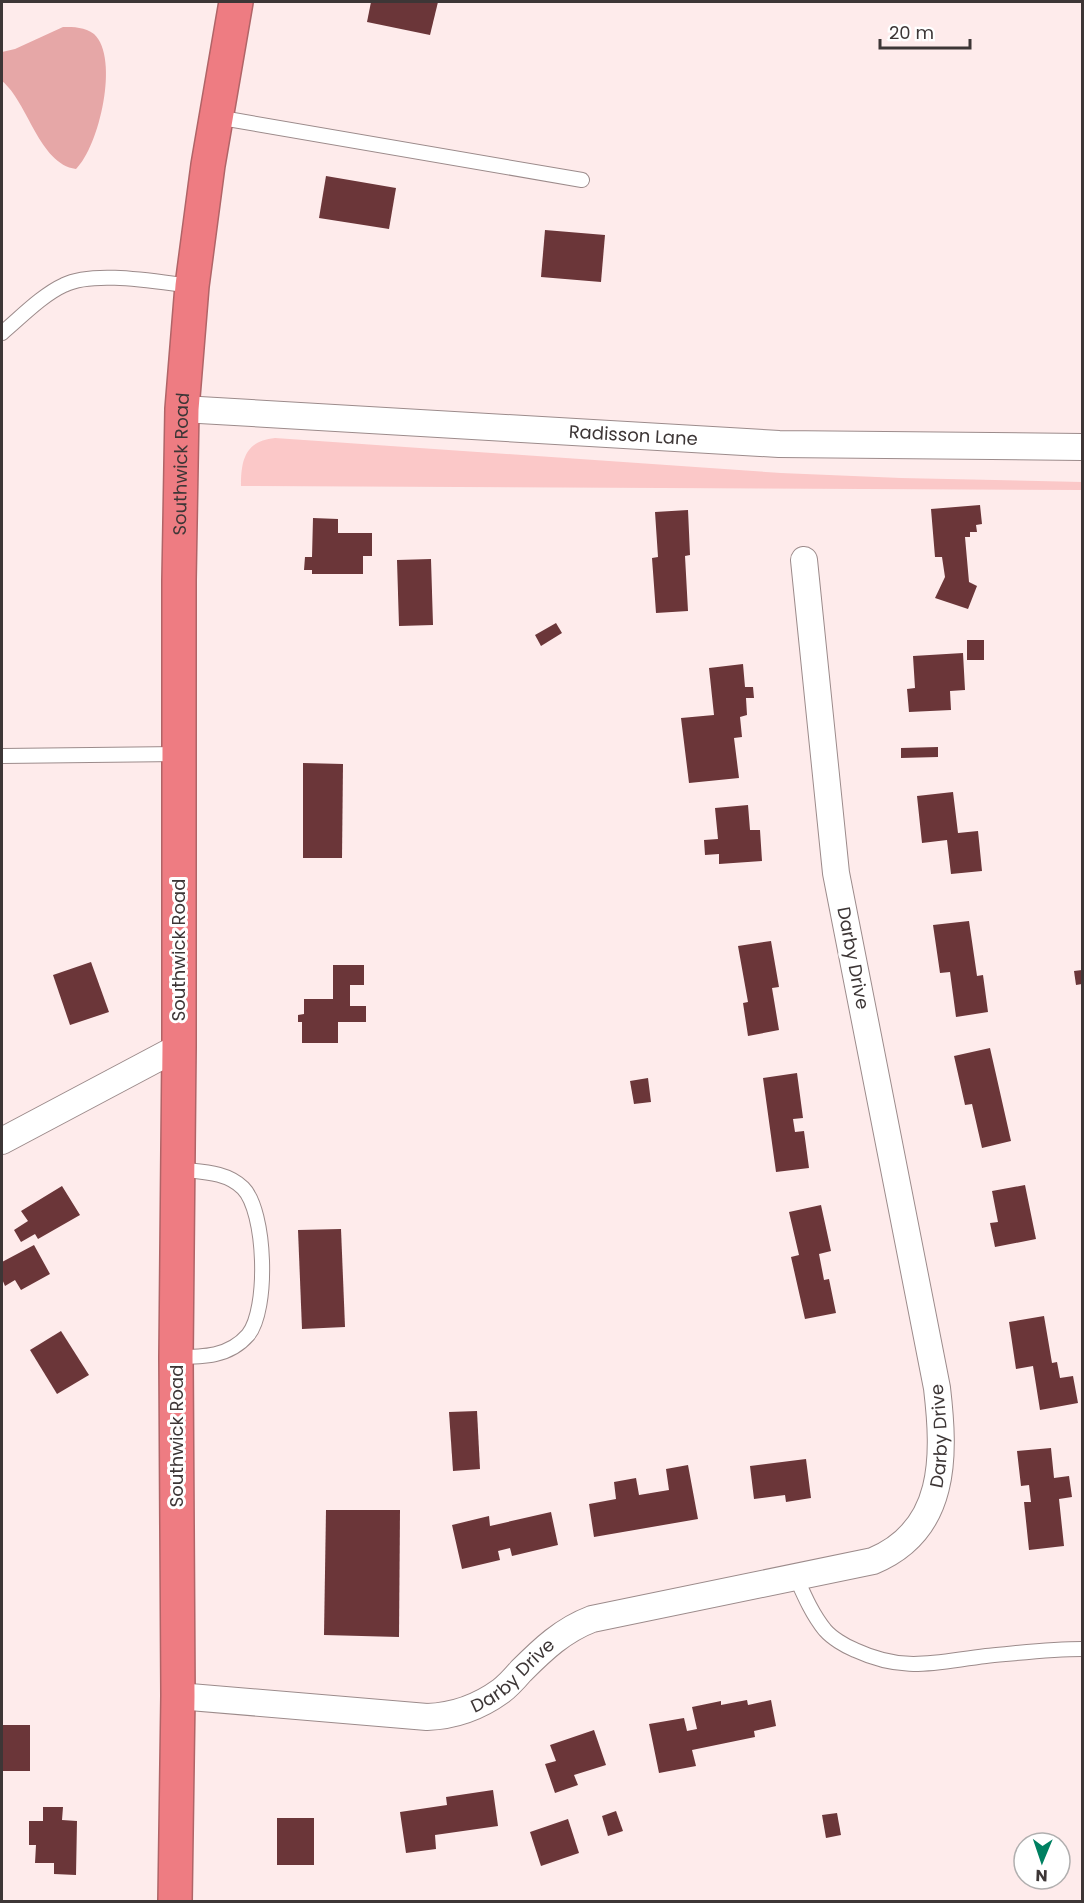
<svg xmlns="http://www.w3.org/2000/svg" width="1084" height="1903" font-family="Poppins,sans-serif">
  <style>
    .green { fill: #fbc8c8 }
    .water { fill: #e6a7a7 }
    .building { fill: #6b3639 }
    .lines { fill: none; stroke-linecap: round; stroke-linejoin: round }
    .lane-casing { stroke: #9c8b8b; stroke-width: 16 }
    .street-casing { stroke: #9c8b8b; stroke-width: 28 }
    .highway-casing { stroke: #b06467; stroke-width: 36 }
    .lane { stroke: #fff; stroke-width: 14 }
    .street { stroke: #fff; stroke-width: 26 }
    .highway { stroke: #ee7c82; stroke-width: 33 }
    .labels { text-anchor: middle; stroke-width: 6; stroke-linejoin: round; paint-order: stroke }
    .street-label { font-size: 18px; fill: #3d3636; stroke: #fff }
  </style>
  <rect width="100%" height="100%" fill="#feebeb"/>
  <path class="green" d="M275,438L781,473L901,478L1082,482V490L241,486C241,460 245,441 275,438Z"/>
  <path class="water" d="M63,27C74,27 85,27 94,34C120,58 99,147 76,169C39,164 28,102 2,81V52L15,49Z"/>
  <g class="building">
    <polygon points="371,2 438,2 430,35 367,22"/>
    <polygon points="326,176 396,188 389,229 319,218"/>
    <polygon points="545,230 605,235 601,282 541,277"/>
    <polygon points="980,505 982,524 976,525 977,532 970,532 970,537 965,537 969,582 977,586 968,609 935,598 945,577 942,557 935,557 931,509"/>
    <polygon points="688,510 690,555 685,556 688,611 656,613 652,558 658,557 655,512"/>
    <polygon points="313,518 338,519 338,533 372,533 372,556 363,556 363,574 312,574 312,570 304,570 305,557 312,557"/>
    <polygon points="431,559 433,625 399,626 397,560"/>
    <polygon points="556,623 562,633 541,646 535,635"/>
    <rect x="967" y="640" width="17" height="20"/>
    <polygon points="963,653 965,690 950,691 951,710 909,712 907,689 915,688 913,656"/>
    <polygon points="743,664 745,687 753,687 754,698 746,698 747,715 740,717 742,737 734,738 739,778 689,783 681,718 714,715 709,668"/>
    <polygon points="938,747 938,757 901,758 901,748"/>
    <polygon points="303,763 343,764 342,858 303,858"/>
    <polygon points="953,792 958,833 978,831 982,871 951,874 947,840 922,843 917,796"/>
    <polygon points="748,805 750,830 760,830 762,861 719,864 719,854 705,855 704,840 718,839 715,808"/>
    <polygon points="969,921 977,976 983,975 988,1012 956,1017 950,972 940,973 933,925"/>
    <polygon points="771,941 779,987 772,988 779,1030 748,1036 743,1003 748,1002 738,946"/>
    <polygon points="91,962 109,1012 70,1025 53,975"/>
    <polygon points="333,965 364,965 364,985 350,985 350,1006 366,1006 366,1022 338,1022 338,1043 302,1043 302,1022 298,1022 298,1015 304,1014 304,999 333,999"/>
    <polygon points="1082,970 1082,984 1076,985 1074,971"/>
    <polygon points="990,1048 1011,1141 982,1148 972,1104 965,1105 954,1056"/>
    <polygon points="797,1073 803,1118 793,1119 795,1132 804,1131 809,1168 776,1172 763,1078"/>
    <polygon points="648,1078 651,1102 634,1104 630,1081"/>
    <polygon points="1025,1185 1036,1239 995,1247 990,1223 998,1222 992,1191"/>
    <polygon points="62,1186 80,1215 38,1239 35,1234 21,1242 14,1230 28,1221 21,1211"/>
    <polygon points="821,1205 831,1251 819,1254 824,1280 829,1279 836,1313 805,1319 791,1257 799,1255 789,1212"/>
    <polygon points="341,1229 345,1327 302,1329 298,1230"/>
    <polygon points="34,1245 50,1274 21,1290 15,1280 5,1286 2,1279 2,1262"/>
    <polygon points="1044,1316 1052,1363 1057,1362 1060,1378 1073,1376 1078,1403 1040,1410 1033,1366 1016,1369 1009,1322"/>
    <polygon points="61,1331 89,1375 57,1394 30,1350"/>
    <polygon points="477,1411 480,1469 453,1471 449,1412"/>
    <polygon points="1051,1448 1054,1478 1069,1476 1072,1497 1059,1499 1064,1546 1029,1550 1024,1502 1031,1502 1029,1485 1021,1486 1017,1451"/>
    <polygon points="806,1459 811,1498 786,1502 785,1495 754,1499 750,1466"/>
    <polygon points="688,1465 698,1519 594,1537 589,1504 616,1499 614,1482 636,1478 639,1495 669,1490 666,1469"/>
    <polygon points="326,1510 400,1510 399,1637 324,1635"/>
    <polygon points="551,1512 558,1545 512,1556 510,1548 498,1551 500,1560 462,1569 452,1525 489,1516 490,1526"/>
    <polygon points="747,1700 748,1705 771,1700 776,1726 754,1731 755,1737 692,1750 696,1766 659,1773 649,1724 684,1718 687,1731 697,1729 692,1707 721,1701 721,1705"/>
    <rect x="2" y="1725" width="28" height="46"/>
    <polygon points="594,1730 606,1765 574,1775 578,1785 555,1793 545,1764 556,1761 550,1745"/>
    <polygon points="493,1790 498,1826 435,1835 436,1849 406,1853 400,1812 447,1805 446,1797"/>
    <polygon points="43,1807 63,1807 62,1820 77,1821 76,1875 54,1874 54,1863 35,1863 36,1845 29,1845 29,1821 43,1821"/>
    <polygon points="616,1811 623,1831 608,1836 602,1816"/>
    <polygon points="837,1813 841,1835 826,1838 822,1815"/>
    <rect x="277" y="1818" width="37" height="47"/>
    <polygon points="568,1819 579,1853 541,1866 530,1832"/>
  </g>
  <g class="lines">
    <defs>
      <g id="lane">
        <polyline points="216,117 582,180"/>
        <path d="M2,333C20,318 42,295 64,285C94,270 157,282 192,286"/>
        <polyline points="2,756 179,754"/>
        <path d="M176,1357C203,1357 229,1357 248,1335C269,1310 266,1211 243,1188C226,1171 200,1172 178,1169"/>
        <path d="M796,1577C804,1595 812,1614 825,1630C832,1638 845,1646 855,1650C905,1673 935,1662 986,1656C1018,1653 1050,1649 1082,1649"/>
      </g>
      <g id="street">
        <path id="s1" d="M182,409L779,444L1082,447"/>
        <polyline points="2,1141 179,1047"/>
        <path id="s2" d="M178,1696L427,1717C454,1716 479,1707 501,1691C509,1685 515,1678 521,1671C543,1649 563,1630 592,1619L873,1561C947,1530 945,1456 937,1388L836,873L804,560"/>
      </g>
      <g id="highway">
        <path id="s3" d="M175,1902L178,1696L176,1357L179,1047V580L182,409L192,286L208,165L236,2"/>
      </g>
    </defs>
    <use href="#lane" class="lane-casing"/>
    <use href="#street" class="street-casing"/>
    <use href="#highway" class="highway-casing"/>
    <use href="#lane" class="lane"/>
    <use href="#street" class="street"/>
    <use href="#highway" class="highway"/>
  </g>
  <g class="labels">
    <g class="street-label">
      <text dy="6" stroke="none"><textPath href="#s1" startOffset="452">Radisson Lane</textPath></text>
      <text dy="6" stroke="none"><textPath href="#s3" startOffset="1438">Southwick Road</textPath></text>
      <text transform="translate(179 950) rotate(-90)" y="6">Southwick Road</text>
      <text transform="translate(853 958) rotate(79)" y="6">Darby Drive</text>
      <text dy="6" stroke="none"><textPath href="#s2" startOffset="886">Darby Drive</textPath></text>
      <text transform="translate(177 1436) rotate(-90)" y="6">Southwick Road</text>
      <text dy="6" stroke="none"><textPath href="#s2" startOffset="348">Darby Drive</textPath></text>
    </g>
  </g>
  <rect width="1084" height="1903" fill="none" stroke="#3d3636" stroke-width="6"/>
  <g transform="translate(1042 1861) rotate(182)"><circle r="28" fill="#ffffff" stroke="#b1afaf" stroke-width="1.5"/>
  <path d="M0-4.5L10 22L0 15L-10 22Z" fill="#008061"/>
  <text y="-9" font-size="16" font-weight="bold" text-anchor="middle" fill="#3d3636">N</text>
  </g>
  <path d="M880 39v9h90v-9" fill="none" stroke="#3d3636" stroke-width="3"/>
  <text x="889" y="39" font-size="18" fill="#3d3636" stroke="#ffffff" stroke-width="4.5" paint-order="stroke">20 m</text>
</svg>
